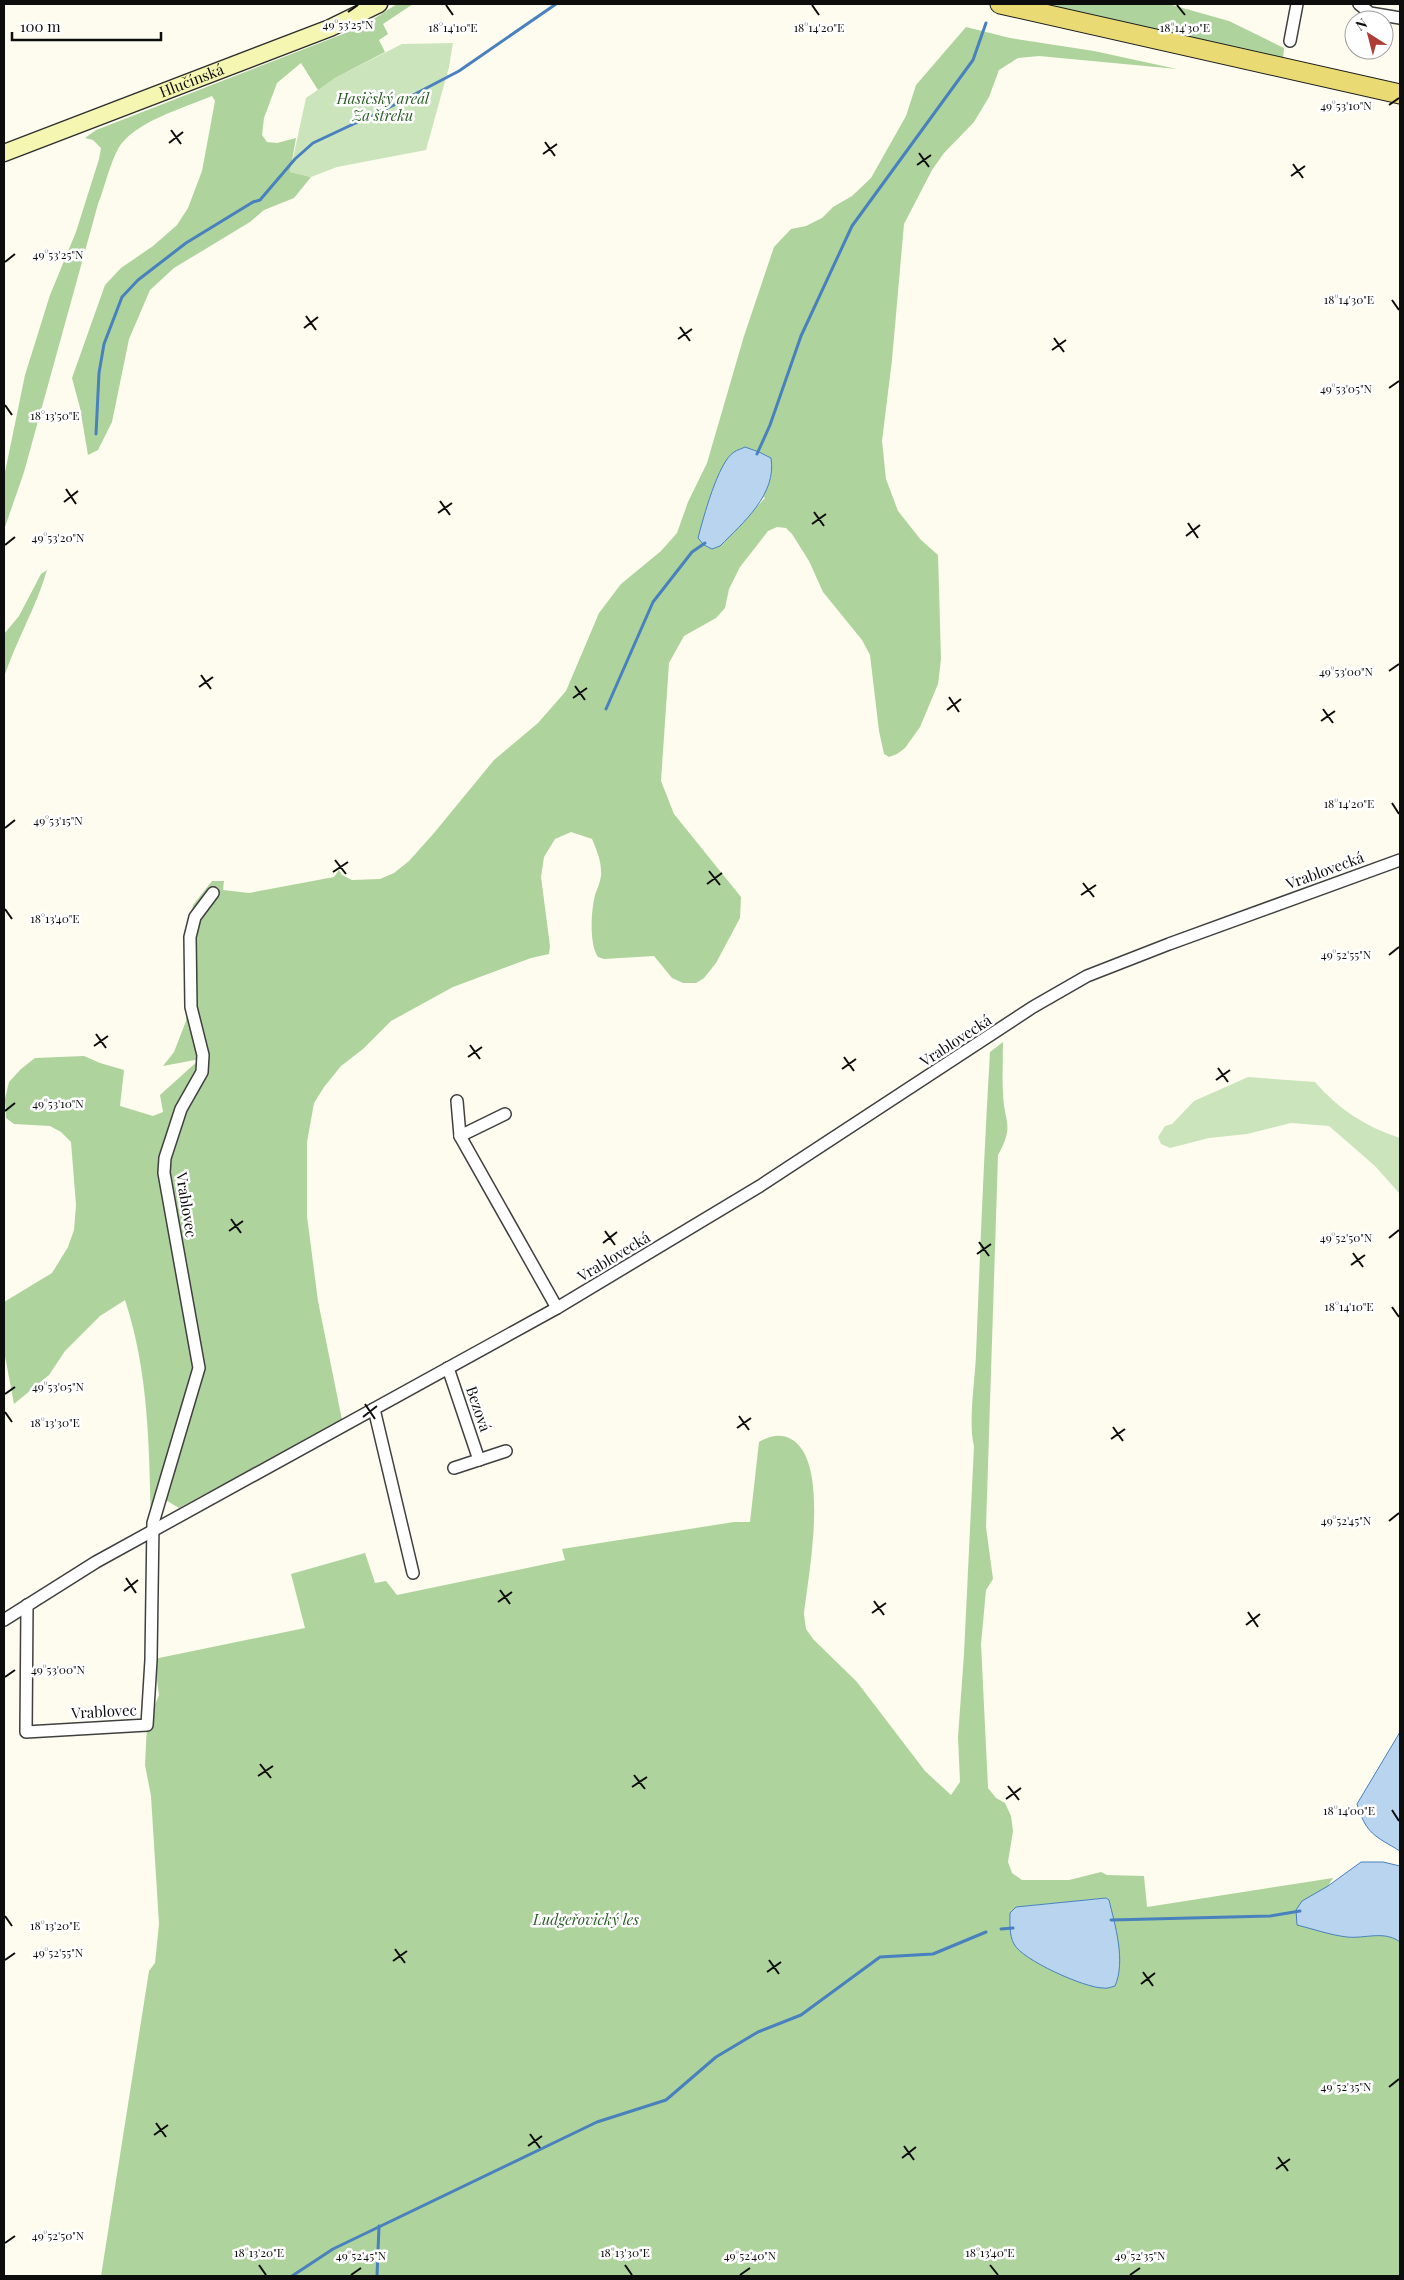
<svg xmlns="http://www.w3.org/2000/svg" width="1404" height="2280" font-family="'Playfair Display',serif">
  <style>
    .green { fill: #cce4bc }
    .forest { fill: #afd39d; fill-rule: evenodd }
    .water { fill: #b9d4ef; stroke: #4881be }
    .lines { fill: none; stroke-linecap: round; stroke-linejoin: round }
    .stream { stroke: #4881be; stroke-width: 3 }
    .street-casing { stroke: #404040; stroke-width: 14 }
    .secondary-casing { stroke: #2f2f2f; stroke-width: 19 }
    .primary-casing { stroke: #1e1e1e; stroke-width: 21 }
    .street { stroke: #fff; stroke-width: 11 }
    .secondary { stroke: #f5f6b1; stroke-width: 16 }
    .primary { stroke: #e9da73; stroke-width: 19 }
    .ticks { fill: none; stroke: #0d0d0d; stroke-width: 2 }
    .labels { text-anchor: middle; stroke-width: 5; stroke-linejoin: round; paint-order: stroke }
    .street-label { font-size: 15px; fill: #0d0d0d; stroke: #fff }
    .park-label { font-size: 15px; font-style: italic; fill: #2a5d25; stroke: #fff }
    .ticks-label { font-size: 12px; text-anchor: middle; fill: #0d0d0d; stroke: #fff; stroke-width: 5; stroke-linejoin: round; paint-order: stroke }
  </style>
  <rect width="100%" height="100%" fill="#fdfcef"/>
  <g class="green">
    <polygon points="453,43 449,67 426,150 337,167 311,177 290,172 306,98 335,78 402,44"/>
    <path d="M1248,1077L1315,1082C1338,1109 1366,1127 1400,1138V1194L1375,1166L1329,1126L1291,1123L1247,1134L1209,1138L1170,1148L1161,1144L1158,1137L1165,1126L1172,1124L1194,1101Z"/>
  </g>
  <g class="forest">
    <path d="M397,4H413L383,24L388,34L379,40L385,52L335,78L318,90L301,63L277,83L264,118L262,135L267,142L277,143L296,138L290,172L311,177L294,198L264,210L250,222L174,268L150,290L129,339L112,422L98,450L88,455L80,408L72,378L105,285L121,268L153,246L177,225L188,208L202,171L215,101L212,96C184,108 133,122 118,149C109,166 105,186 98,204L24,472L4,530V477L25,375L50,295L76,232L99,159L101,148L93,140L85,138L96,130L361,27Z"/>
    <polygon points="1040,4 1172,5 1229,21 1284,48 1283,59"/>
    <path d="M966,27L1010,38L1094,51L1177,69L1039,56L1018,58L999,70L989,97L974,122L944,153L932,170L904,224L892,360L882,441L886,479L898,511L921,540L938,555L941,659L938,684L920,727L905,748L897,754L889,757L884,754L879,731L870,655L862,640L823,592L809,561L792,534L786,528L777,527L768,531L740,567L729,589L725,608L716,618L684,636L669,663L661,781L674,814L741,897L740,918L716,963L704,978L696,983H683L672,978L654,956L604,959L598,957C589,944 591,911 595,895C597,889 600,883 601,876C602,862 597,851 592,839L571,832L555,839L544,857L541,877L550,946L549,954L531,958L453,987L391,1021L363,1049L341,1066L324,1087L314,1103L307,1142V1216L318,1301L342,1420L179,1508L159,1496L151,1523C149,1447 149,1373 125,1300L100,1316L65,1351L49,1375L14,1404L4,1351V1302L52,1273L68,1247L74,1230L76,1205L71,1142L61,1132L50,1126L14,1124L6,1118L5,1099L9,1082L21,1069L35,1058L84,1056L100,1063L124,1070L120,1106L153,1116L163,1112L160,1095L200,1059L163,1066L174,1052L186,1021L185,941L193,905L212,881H224L223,890L249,893L334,877L339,870L342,875L352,880L380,879L394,873L409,861L434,833L494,760L538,723L566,691L599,613L621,584L661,551L677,533L688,502L707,463L744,336L774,247L791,229L806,226L822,218L833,207L852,196L871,178L906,116L916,85ZM717,478L765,498L720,546L698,538Z"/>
    <path d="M47,570C36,608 16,641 4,677V634L19,616L41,574Z"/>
    <path d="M1003,1042C1003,1059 1002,1077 1003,1094C1004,1123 1015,1124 998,1155L986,1527L993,1579L986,1590L981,1644L988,1788L996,1798L1005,1803L1011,1816L1013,1831L1008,1862L1012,1873L1022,1880H1069L1101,1872L1107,1875L1144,1876L1147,1907L1333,1878L1328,1886L1302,1902L1348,1937C1364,1935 1386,1931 1400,1942V2276H101L149,1971L155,1963L159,1924L151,1796L145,1765L147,1724L159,1695L154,1659L305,1628L291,1574L365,1553L375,1583L386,1581L397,1595L565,1560L562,1549L734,1522H750L759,1442C769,1436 781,1433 791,1439C831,1461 808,1576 804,1614L806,1629L813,1639L857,1682L925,1771L951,1795L960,1782L958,1737L964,1654L974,1446C968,1424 975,1380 976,1355C980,1254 984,1153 990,1052ZM1106,1898L1109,1900L1118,1952L1010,1913L1016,1907Z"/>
  </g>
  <g class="water">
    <path d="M745,447L759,452L771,458C777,494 743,523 720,546L712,549L704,545L698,538C703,519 718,462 734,452C737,450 741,449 745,447Z"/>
    <path d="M1400,1732V1851C1375,1836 1366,1834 1357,1804Z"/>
    <path d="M1361,1862H1383L1400,1866V1942C1384,1930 1365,1939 1347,1937C1330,1935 1313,1929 1297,1925L1296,1910L1302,1901L1328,1886Z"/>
    <path d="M1106,1898L1109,1900C1115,1925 1126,1961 1115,1986C1111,1987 1107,1989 1103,1988C1085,1988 1022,1960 1014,1944C1009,1935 1010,1923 1010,1913L1016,1907Z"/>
  </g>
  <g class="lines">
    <g class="stream">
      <polyline points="96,434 99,373 104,344 122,297 138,280 186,243 253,202 260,200 295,159 313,143 394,105 459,71 556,4"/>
      <polyline points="757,454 770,425 801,336 852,226 973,60 986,23"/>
      <polyline points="606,709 653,602 692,552 705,543"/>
      <polyline points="1111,1920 1270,1916 1300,1911"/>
      <polyline points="1001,1929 1013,1928"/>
      <polyline points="292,2276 333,2249 597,2122 666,2100 716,2057 758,2032 801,2015 880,1957 933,1954 986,1932"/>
      <polyline points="377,2276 379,2226"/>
    </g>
    <defs>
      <g id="street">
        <polyline points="1359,4 1370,13 1400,18"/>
        <polyline points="1290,41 1297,4"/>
        <polyline points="457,1101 460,1136 557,1308"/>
        <polyline points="460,1136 505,1114"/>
        <polyline points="448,1368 479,1460"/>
        <polyline points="374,1409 413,1573"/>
        <polyline points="454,1468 506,1451"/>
        <polyline points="27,1605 26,1732 147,1725 151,1660 153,1523 199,1368 164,1173 165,1158 181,1109 202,1072 203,1055 191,1007 190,937 195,917 213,893"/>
        <polyline points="4,1620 96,1562 557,1308 760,1186 1033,1007 1087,976 1169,944 1400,860"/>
      </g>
      <g id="secondary">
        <path id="s1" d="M4,153L330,28L379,4"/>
      </g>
      <polyline id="primary" points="1000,4 1400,94"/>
    </defs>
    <use href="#street" class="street-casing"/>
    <use href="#secondary" class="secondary-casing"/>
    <use href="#primary" class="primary-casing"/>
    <use href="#street" class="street"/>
    <use href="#secondary" class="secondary"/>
    <use href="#primary" class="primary"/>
  </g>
  <path class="ticks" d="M446,5L453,15M812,5L819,15M1177,5L1185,15M348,12L358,5M1389,105L1399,98M171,130L181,144M545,142L555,156M169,143L183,132M919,153L929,167M543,154L557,144M1293,164L1303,178M917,165L931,155M1291,176L1305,166M5,262L15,254M1392,300L1399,310M306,316L316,330M680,327L690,341M304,328L318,317M1054,338L1064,352M678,339L692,329M1052,350L1066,340M1389,388L1399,381M5,405L12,415M66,489L76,504M440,501L450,515M64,502L78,491M814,512L824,526M438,513L452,503M1188,523L1198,538M812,524L826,514M1186,536L1200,525M5,545L15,537M1389,671L1399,664M201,675L211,689M575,686L585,700M199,687L213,677M949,697L959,712M573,698L587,688M1323,709L1333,723M947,710L961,699M1321,721L1335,711M1392,803L1399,814M5,828L15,820M335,860L346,874M709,871L720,885M333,872L348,862M1083,883L1094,897M707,884L722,873M1081,895L1096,885M5,909L12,919M1389,955L1399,947M96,1034L106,1048M470,1045L480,1059M94,1046L108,1036M468,1057L482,1047M844,1057L854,1071M1218,1068L1228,1082M842,1069L856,1059M1216,1080L1230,1070M5,1111L15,1103M231,1219L241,1233M229,1231L243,1221M605,1231L615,1245M1389,1238L1399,1230M979,1242L989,1256M603,1243L617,1232M1353,1253L1363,1267M977,1254L991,1244M1351,1265L1365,1255M1392,1307L1399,1317M5,1394L15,1387M365,1404L375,1419M5,1412L12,1422M739,1416L749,1430M363,1417L377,1406M1113,1427L1123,1441M737,1428L751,1418M1111,1439L1125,1429M1389,1521L1399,1513M126,1578L136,1593M500,1590L510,1604M124,1591L138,1580M874,1601L884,1615M498,1602L512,1592M1248,1612L1258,1627M872,1613L886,1603M1246,1625L1260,1614M5,1677L15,1670M260,1764L271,1778M634,1775L645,1789M258,1776L273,1766M1008,1786L1019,1800M632,1787L647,1777M1006,1799L1021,1788M1392,1810L1399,1821M5,1916L12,1926M395,1949L405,1963M5,1960L15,1953M769,1960L779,1974M393,1961L407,1951M767,1972L781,1962M1143,1972L1153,1986M1141,1984L1155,1973M1389,2087L1399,2079M156,2123L166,2137M530,2134L540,2148M154,2135L168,2125M528,2146L542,2136M904,2146L914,2160M1278,2157L1288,2171M902,2158L916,2147M1276,2169L1290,2159M5,2243L15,2236M259,2265L266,2275M625,2265L632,2275M990,2265L998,2275M351,2275L361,2268M740,2275L750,2268M1130,2275L1140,2268"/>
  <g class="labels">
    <g class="street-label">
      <text dy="5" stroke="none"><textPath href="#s1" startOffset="201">Hlučínská</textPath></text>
      <text transform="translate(1325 871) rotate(-20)" y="5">Vrablovecká</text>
      <text transform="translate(956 1041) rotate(-33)" y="5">Vrablovecká</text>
      <text transform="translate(186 1205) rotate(81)" y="5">Vrablovec</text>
      <text transform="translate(614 1257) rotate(-31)" y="5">Vrablovecká</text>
      <text transform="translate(478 1409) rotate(71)" y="5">Bezová</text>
      <text transform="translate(104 1712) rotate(-3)" y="5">Vrablovec</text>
    </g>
    <g class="park-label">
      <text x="383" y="104">Hasičský areál<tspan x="383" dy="17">Za štreku</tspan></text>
      <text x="586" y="1925">Ludgeřovický les</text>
    </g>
  </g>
  <g class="ticks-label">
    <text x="348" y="29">49°53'25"N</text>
    <text x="453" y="32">18°14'10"E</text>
    <text x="819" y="32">18°14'20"E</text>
    <text x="1185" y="32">18°14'30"E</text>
    <text x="1346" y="110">49°53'10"N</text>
    <text x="58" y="259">49°53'25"N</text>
    <text x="1349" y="304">18°14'30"E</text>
    <text x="1346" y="393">49°53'05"N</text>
    <text x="55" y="420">18°13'50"E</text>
    <text x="58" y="542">49°53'20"N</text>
    <text x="1346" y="676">49°53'00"N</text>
    <text x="1349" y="808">18°14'20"E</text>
    <text x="58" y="825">49°53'15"N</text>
    <text x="55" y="923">18°13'40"E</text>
    <text x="1346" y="959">49°52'55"N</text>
    <text x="58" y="1108">49°53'10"N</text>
    <text x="1346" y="1242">49°52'50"N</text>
    <text x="1349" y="1311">18°14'10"E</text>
    <text x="58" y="1391">49°53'05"N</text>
    <text x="55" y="1427">18°13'30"E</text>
    <text x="1346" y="1525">49°52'45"N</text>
    <text x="58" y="1674">49°53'00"N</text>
    <text x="1349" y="1815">18°14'00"E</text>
    <text x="55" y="1930">18°13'20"E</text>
    <text x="58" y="1957">49°52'55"N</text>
    <text x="1346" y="2091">49°52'35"N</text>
    <text x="58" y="2240">49°52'50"N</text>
    <text x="259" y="2257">18°13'20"E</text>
    <text x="625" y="2257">18°13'30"E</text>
    <text x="990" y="2257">18°13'40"E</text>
    <text x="361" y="2260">49°52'45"N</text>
    <text x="750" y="2260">49°52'40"N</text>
    <text x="1140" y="2260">49°52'35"N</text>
  </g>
  <rect width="1404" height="2280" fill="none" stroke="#0d0d0d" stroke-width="10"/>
  <g transform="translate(1369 35) rotate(324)"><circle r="24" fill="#ffffff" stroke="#9e9e9e"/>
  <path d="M0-4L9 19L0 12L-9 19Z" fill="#ad3d35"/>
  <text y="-8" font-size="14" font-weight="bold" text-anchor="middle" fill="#0d0d0d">N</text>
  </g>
  <path d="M12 32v8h149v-8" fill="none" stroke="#0d0d0d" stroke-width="2.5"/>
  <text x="20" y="32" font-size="15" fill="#0d0d0d" stroke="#ffffff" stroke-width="4" paint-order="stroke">100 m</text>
</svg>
